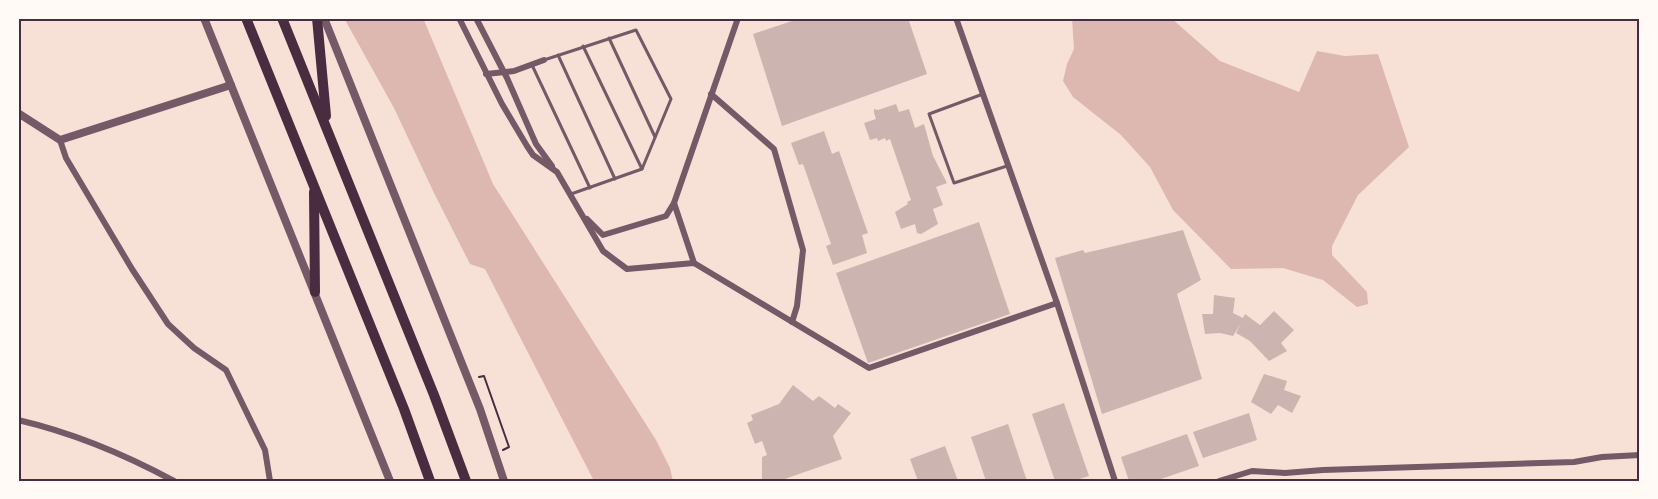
<svg xmlns="http://www.w3.org/2000/svg" width="1658" height="499" font-family="Montserrat,sans-serif">
  <style>
    .water { fill: #dcb8b0 }
    .building { fill: #ccb4b1 }
    .lines { fill: none; stroke-linecap: round; stroke-linejoin: round }
    .path { stroke: #4a2c40; stroke-width: 2 }
    .service { stroke: #755966; stroke-width: 3 }
    .minor { stroke: #755966; stroke-width: 6 }
    .tertiary { stroke: #755966; stroke-width: 8 }
    .trunk { stroke: #4a2c40; stroke-width: 10 }
    .neatline { fill: none; stroke: #4a2c40; stroke-width: 2 }
  </style>
  <rect width="100%" height="100%" fill="#f7e1d7"/>
  <g class="water">
    <polygon points="344,18 423,18 493,184 656,440 670,468 673,481 594,481 485,269 470,264 434,193 394,108"/>
    <polygon points="1072,18 1171,18 1220,61 1299,92 1317,51 1345,56 1378,54 1409,147 1358,195 1332,246 1332,255 1367,292 1368,304 1357,307 1323,280 1283,268 1231,269 1173,210 1150,167 1121,135 1073,97 1063,81 1067,64 1074,49"/>
  </g>
  <g class="building">
    <polygon points="801,18 908,18 927,74 782,126 753,34"/>
    <polygon points="896,104 899,112 909,109 915,128 924,124 933,156 947,183 936,187 943,205 933,209 938,224 921,234 917,233 915,224 901,229 895,212 908,204 907,202 911,200 890,139 886,141 885,138 878,141 877,138 870,140 864,123 876,119 874,113 874,109 878,110"/>
    <polygon points="824,131 832,154 839,151 868,233 862,235 867,253 833,265 826,246 831,244 803,164 799,165 791,143"/>
    <polygon points="979,222 1010,314 868,363 836,273"/>
    <polygon points="1183,230 1201,280 1177,294 1202,379 1102,414 1055,258 1083,250 1085,253"/>
    <polygon points="1214,295 1235,298 1233,313 1243,318 1245,314 1260,325 1274,311 1294,330 1281,343 1287,351 1269,361 1250,341 1236,333 1241,323 1233,336 1220,333 1205,334 1202,314 1213,314"/>
    <polygon points="1264,374 1287,381 1284,390 1301,396 1292,413 1278,405 1271,414 1251,402"/>
    <polygon points="793,385 813,401 819,396 835,408 838,404 851,413 833,436 842,459 779,481 762,481 762,457 767,455 762,441 755,444 747,423 753,420 751,415 779,404"/>
    <polygon points="1064,403 1089,476 1073,481 1055,481 1032,414"/>
    <polygon points="1249,413 1257,440 1203,458 1193,432"/>
    <polygon points="1008,424 1027,481 986,481 971,437"/>
    <polygon points="1187,434 1199,466 1155,481 1129,481 1121,457"/>
    <polygon points="945,446 958,481 918,481 910,459"/>
  </g>
  <g class="lines">
    <polyline class="path" points="479,377 484,376 509,447 503,450"/>
    <g class="service">
      <polyline points="609,38 655,137"/>
      <polyline points="583,46 642,169"/>
      <polyline points="558,55 615,179"/>
      <polyline points="544,60 636,30 671,99 642,169 571,194"/>
      <polyline points="532,65 590,188"/>
      <polyline points="983,94 929,114 954,183 1007,166"/>
    </g>
    <g class="minor">
      <polyline points="459,18 502,104 527,146 533,155 557,172 603,251 627,269 694,263 869,368 1057,303 956,18"/>
      <polyline points="476,18 507,78 536,144 552,166"/>
      <polyline points="486,74 514,71 544,60"/>
      <polyline points="711,94 774,149 803,250 797,306 792,322"/>
      <polyline points="60,140 66,158 132,269 168,324 194,348 226,370 265,450 270,481"/>
      <polyline points="674,203 694,263"/>
      <polyline points="587,219 603,235 666,216 674,203 738,18"/>
      <polyline points="1057,303 1115,481"/>
      <path d="M18,420C74,433 124,454 174,481"/>
      <polyline points="1219,481 1252,471 1285,473 1323,470 1574,462 1602,457 1640,455"/>
    </g>
    <g class="tertiary">
      <polyline points="204,18 390,481"/>
      <polyline points="324,18 480,409 504,481"/>
      <polyline points="18,113 60,140 231,85"/>
    </g>
    <g class="trunk">
      <polyline points="246,18 404,409 430,481"/>
      <polyline points="282,18 434,395 466,481"/>
      <polyline points="317,18 326,116"/>
      <polyline points="314,192 315,292"/>
    </g>
  </g>
  <rect width="1658" height="499" fill="none" stroke="#fffaf5" stroke-width="39"/>
  <rect x="20" y="20" width="1618" height="460" class="neatline"/>
</svg>
